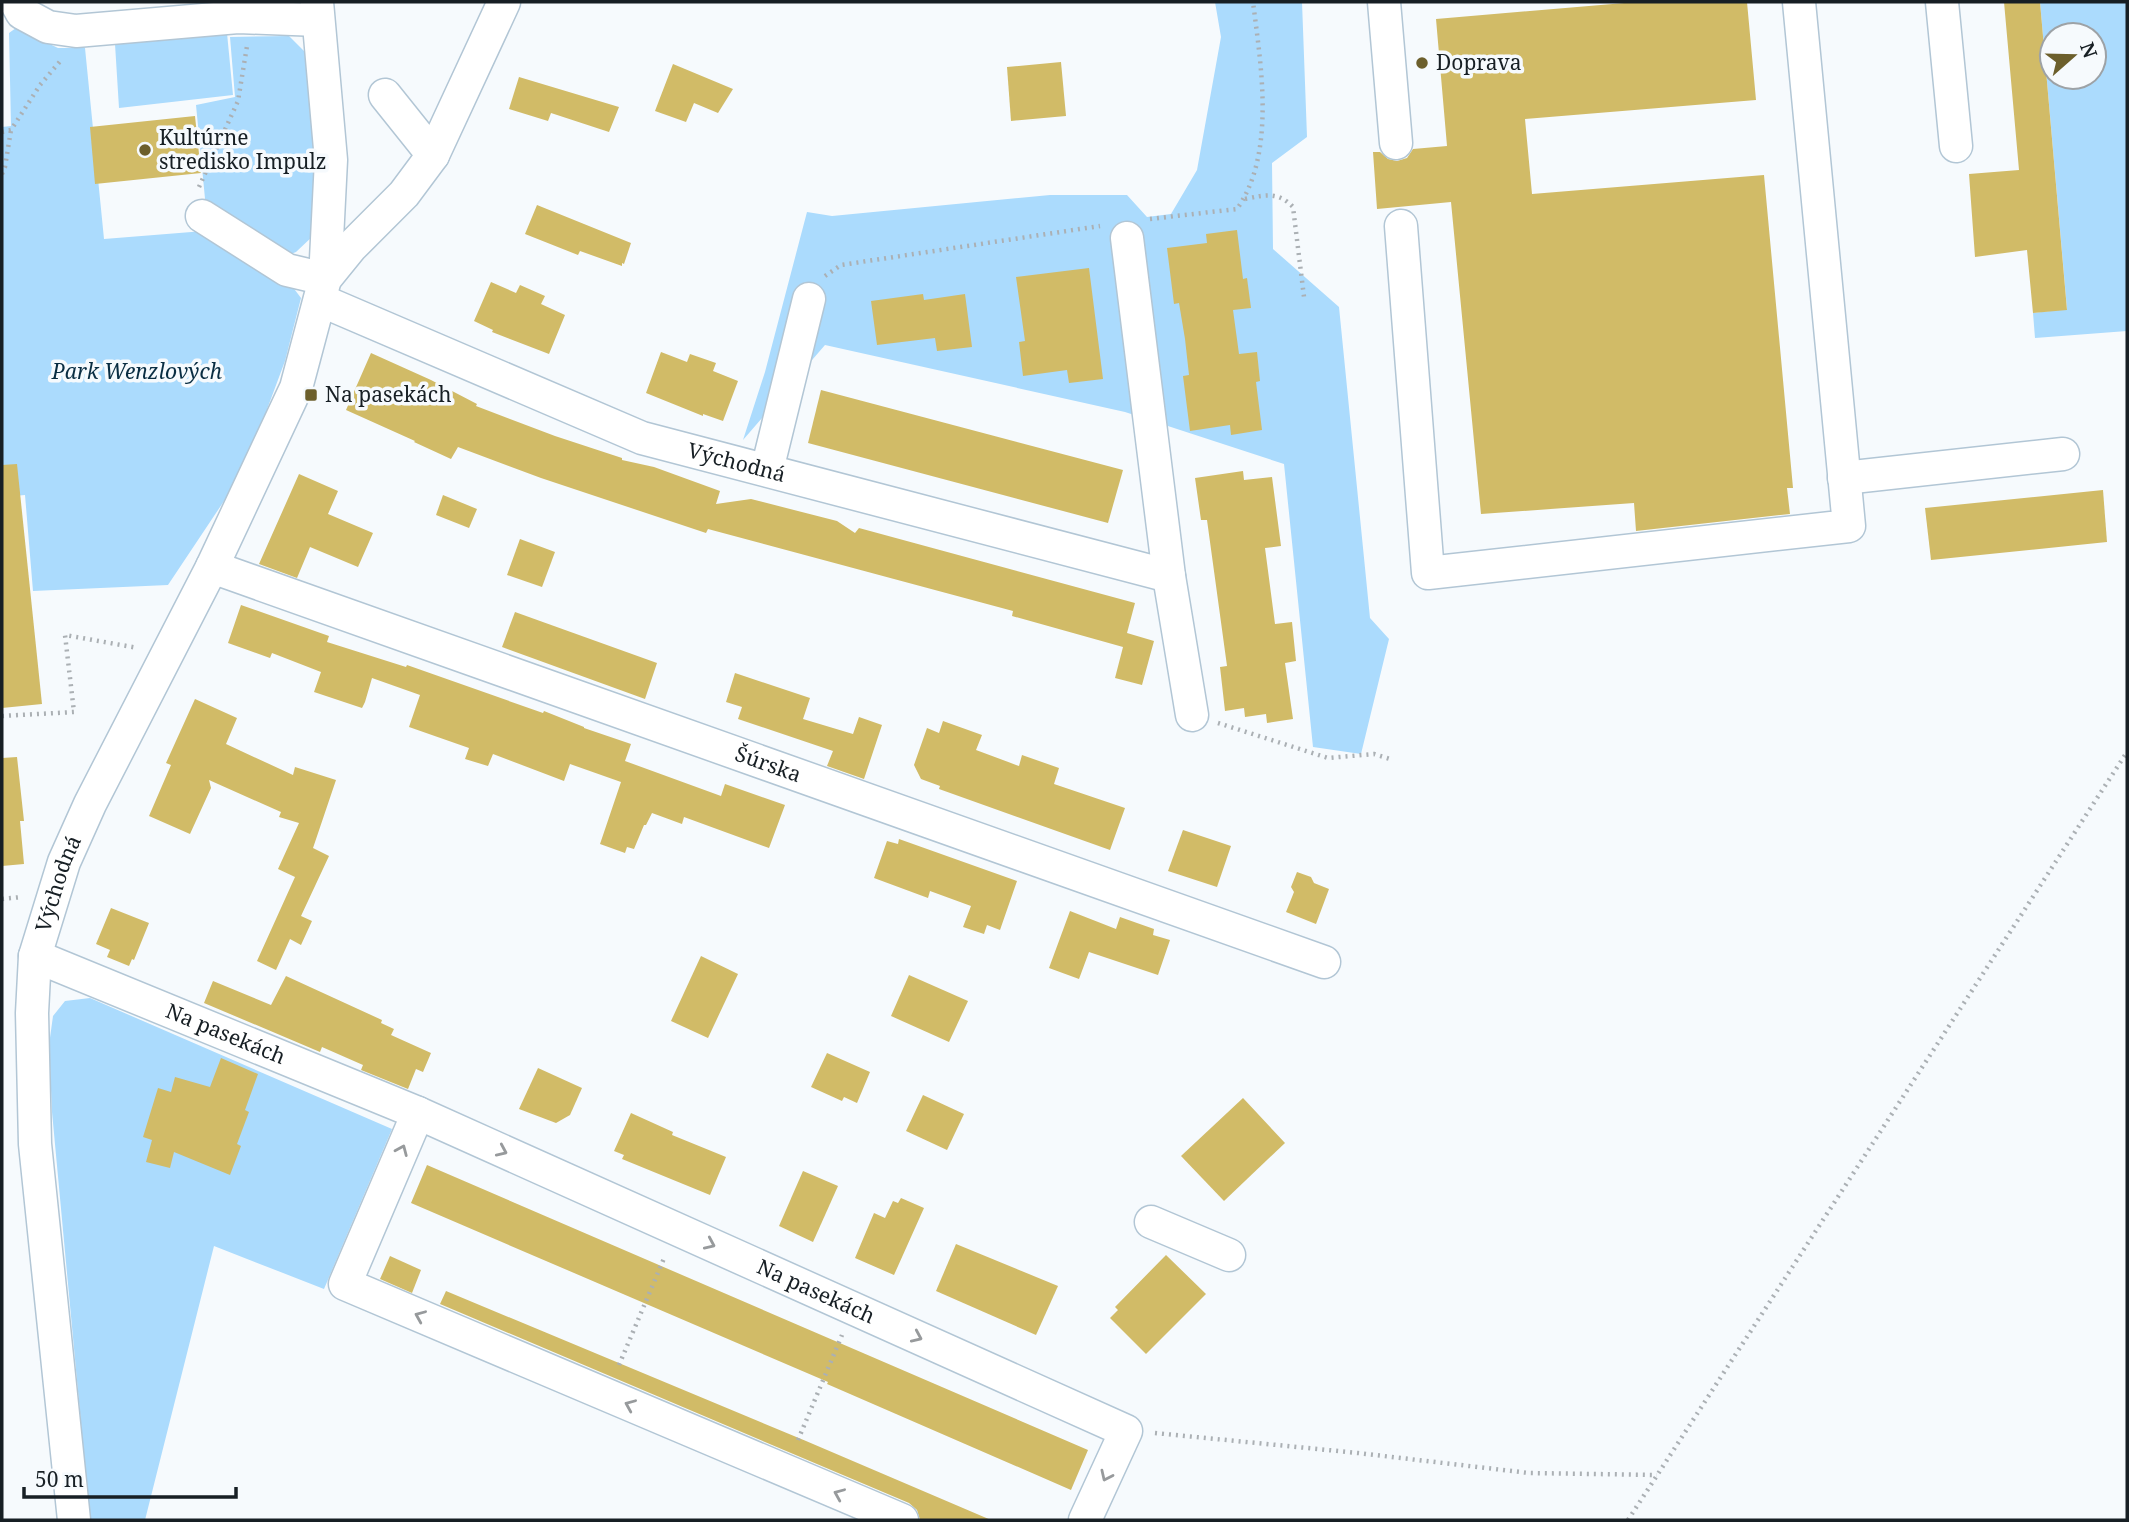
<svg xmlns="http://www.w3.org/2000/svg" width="2129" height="1522" font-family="'Noto Serif',serif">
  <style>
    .green { fill: #abdbfd; fill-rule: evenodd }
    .building { fill: #d1bb67 }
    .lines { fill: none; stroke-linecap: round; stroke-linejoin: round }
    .minor-casing { stroke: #b2c6d5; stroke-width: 35 }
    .path { stroke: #abb0b4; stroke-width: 4.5; stroke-dasharray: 2 5; stroke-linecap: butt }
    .minor { stroke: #fff; stroke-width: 32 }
    .oneway { stroke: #979a9c }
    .poi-dot { fill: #6c5f2c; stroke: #f6fafd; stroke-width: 2.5 }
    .labels { text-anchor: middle; stroke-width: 7; stroke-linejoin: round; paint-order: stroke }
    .poi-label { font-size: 21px; fill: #171f24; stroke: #f6fafd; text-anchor: start }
    .park-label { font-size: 21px; font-style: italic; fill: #092d42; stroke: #f6fafd }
    .street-label { font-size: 21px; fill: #171f24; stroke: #f6fafd }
  </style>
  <rect width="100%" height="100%" fill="#f6fafd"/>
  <g class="green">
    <polygon points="1215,2 1302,2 1307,137 1272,163 1273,249 1339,307 1370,618 1389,639 1361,754 1313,747 1284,464 1125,412 825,345 743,440 765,372 807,212 832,216 1050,195 1127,195 1147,217 1171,214 1197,170 1221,37"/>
    <path d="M2040,2H2127V331L2035,338L2033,313L2067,309ZM2052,35H2094V77H2052Z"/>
    <polygon points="16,28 58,48 85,48 104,239 204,231 289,282 301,298 285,361 244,471 168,585 33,591 25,495 2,497 2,127 11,126 9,33"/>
    <polygon points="227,33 233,95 119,108 115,44"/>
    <polygon points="289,36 309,56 316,157 314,235 296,252 281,258 206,209 196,105 235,97 230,37"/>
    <polygon points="90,998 392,1129 324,1289 214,1246 145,1520 90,1520 52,1112 49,1045 53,1016 65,1001"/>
  </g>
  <g class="building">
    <polygon points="1636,2 1747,2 1756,100 1525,119 1532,194 1764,175 1793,488 1787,488 1790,514 1636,531 1634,503 1481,514 1451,202 1377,209 1373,152 1380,152 1388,159 1397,161 1407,158 1413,149 1447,146 1436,19"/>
    <polygon points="2004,2 2040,2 2067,310 2033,313 2027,250 1975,257 1969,174 2019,170"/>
    <polygon points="1061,62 1066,116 1011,121 1007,67"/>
    <polygon points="673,64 733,89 718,113 694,103 686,122 655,111"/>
    <polygon points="519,77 619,107 609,132 551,113 548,121 509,109"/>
    <polygon points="195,116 201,173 95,184 90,127"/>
    <polygon points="537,205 631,243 624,264 622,263 622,266 580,251 578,255 525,234"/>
    <polygon points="1237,230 1243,279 1247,278 1251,308 1233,310 1239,354 1257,352 1260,381 1256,382 1262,430 1231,435 1230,425 1190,431 1183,376 1189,375 1185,339 1179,303 1174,304 1167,248 1207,243 1206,234"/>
    <polygon points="1089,268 1103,379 1069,383 1067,370 1023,376 1019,342 1025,341 1016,277"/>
    <polygon points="491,282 516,293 520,285 545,296 541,304 565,315 549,354 492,332 493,330 474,321"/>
    <polygon points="923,294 924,300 965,294 972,347 937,351 935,338 877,345 871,301"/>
    <polygon points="661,352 687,362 690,354 716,363 713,371 738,381 723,421 703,414 703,416 646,393"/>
    <polygon points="371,353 431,380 477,404 476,406 555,436 622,458 622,460 654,467 720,491 716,504 751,499 837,521 855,533 859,528 1135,603 1127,633 1154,641 1142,685 1115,678 1123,647 1012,616 1013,611 708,529 706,533 541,478 458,447 451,459 414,442 415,441 346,410"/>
    <polygon points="821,390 1123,470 1108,523 808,443"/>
    <polygon points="17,464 42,704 2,708 2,465"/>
    <polygon points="1243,471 1244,480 1272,477 1281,546 1265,548 1275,624 1292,622 1296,661 1285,663 1293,719 1267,723 1266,714 1245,717 1244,708 1225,711 1220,667 1227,666 1207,520 1201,520 1195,478"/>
    <polygon points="299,474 338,491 328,514 373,533 358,567 310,547 297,578 259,564"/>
    <polygon points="2103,490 2107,542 1931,560 1925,508"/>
    <polygon points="443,495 477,509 469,528 436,515"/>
    <polygon points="520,539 555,552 542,587 507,575"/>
    <polygon points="241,605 329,636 327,642 406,667 407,665 543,713 544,711 584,727 584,728 631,744 625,761 721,796 725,784 785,805 769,848 684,817 682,824 652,813 646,825 644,825 634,849 627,847 625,853 600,844 621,782 570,764 564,781 493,754 488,766 465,759 469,748 409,727 420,695 372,678 365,702 362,708 314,692 321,672 272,653 270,658 228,643"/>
    <polygon points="515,612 657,663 645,699 502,647"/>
    <polygon points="735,673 810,698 803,719 853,734 859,717 882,725 864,779 827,766 833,751 738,719 742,707 726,702"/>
    <polygon points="195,699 237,718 226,744 293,775 295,767 336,780 313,848 329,856 301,916 312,921 301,945 290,939 276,970 257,961 295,877 278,869 299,823 279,817 281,812 209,780 211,788 190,834 149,816 171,765 166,763"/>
    <polygon points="943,721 982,735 976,750 1019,766 1022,755 1059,768 1054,784 1125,808 1110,850 939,789 940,786 921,779 914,765 927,728 939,733"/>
    <polygon points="17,757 24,821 20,821 24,864 2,866 2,758"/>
    <polygon points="1183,830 1231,846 1217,887 1168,871"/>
    <polygon points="899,839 1017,881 1000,930 987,925 984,934 963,927 971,906 930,891 928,898 874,878 887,841 898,844"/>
    <polygon points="1297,872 1311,877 1314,883 1329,889 1316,924 1286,912 1294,892 1291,887"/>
    <polygon points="111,908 149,923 134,960 132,959 129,966 107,957 110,950 96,944"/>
    <polygon points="1070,911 1116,929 1120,917 1154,929 1153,935 1170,940 1158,975 1089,952 1079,979 1049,968"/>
    <polygon points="701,956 738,974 708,1038 671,1021"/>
    <polygon points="909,975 968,1001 949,1042 891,1016"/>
    <polygon points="286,976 382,1020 381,1023 394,1029 391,1035 431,1053 423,1072 416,1069 408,1089 361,1070 363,1065 322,1047 320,1052 204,1003 213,981 271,1005"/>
    <polygon points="827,1053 870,1072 857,1103 844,1097 842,1101 811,1087"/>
    <polygon points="221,1058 258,1074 245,1110 249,1112 237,1144 241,1146 230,1175 174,1152 170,1168 146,1162 152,1140 143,1137 158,1088 171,1092 175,1077 210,1087"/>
    <polygon points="538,1068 582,1088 570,1115 556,1123 519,1109"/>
    <polygon points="923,1095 964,1114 947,1150 906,1131"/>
    <polygon points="1243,1098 1285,1143 1224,1201 1181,1156"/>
    <polygon points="631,1113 673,1132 672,1135 726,1157 710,1195 622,1159 624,1155 614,1151"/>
    <polygon points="427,1165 1088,1450 1071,1490 827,1384 828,1382 411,1203"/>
    <polygon points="803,1171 838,1186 813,1242 779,1226"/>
    <polygon points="901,1198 924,1208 894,1275 855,1258 874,1213 885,1218 893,1201 898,1203"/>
    <polygon points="956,1244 1058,1286 1036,1335 936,1291"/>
    <polygon points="1166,1255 1206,1294 1146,1354 1110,1318 1118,1310 1115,1307"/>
    <polygon points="390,1256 421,1270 412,1293 380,1279"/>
    <polygon points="446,1291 806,1441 991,1520 920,1520 917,1510 909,1503 440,1304"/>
  </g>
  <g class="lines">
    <defs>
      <g id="minor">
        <polyline points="16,2 22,13 48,27 76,31 238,17 318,20"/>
        <polyline points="317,2 331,160 325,279"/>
        <polyline points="1384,2 1396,143"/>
        <polyline points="1942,2 1956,146"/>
        <polyline points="385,95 433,155"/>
        <polyline points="202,216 287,270 325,279"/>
        <polyline points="1401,226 1428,573 1849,526 1799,2"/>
        <polyline points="1127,238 1169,576 1192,715"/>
        <path id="s1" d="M320,300L642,438L1169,576"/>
        <polyline points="767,470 809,299"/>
        <polyline points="1844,478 2063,454"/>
        <path id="s2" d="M212,567L1324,962"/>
        <path id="s3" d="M35,956L418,1113L1126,1431L1085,1520"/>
        <polyline points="418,1113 345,1284 902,1520"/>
        <polyline points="1151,1222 1229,1255"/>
        <path id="s4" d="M74,1520L35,1144L32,1013L35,956L64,862L90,804L212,567L296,388L325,279L351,247L404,194L433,155L504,2"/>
      </g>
    </defs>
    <use href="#minor" class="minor-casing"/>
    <g class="path">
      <polyline points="2,132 11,130 40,85 62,59"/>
      <polyline points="2,174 5,167 11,130"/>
      <polyline points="199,187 238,101 247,46"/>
      <path d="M1245,199C1265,195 1278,191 1293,207L1304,297"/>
      <path d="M1150,219L1237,209C1276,153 1261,66 1253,2"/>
      <polyline points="825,276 841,265 1100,226"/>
      <polyline points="2,716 74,712 65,635 138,648"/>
      <polyline points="1218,723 1328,758 1374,754 1390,759"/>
      <polyline points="2,899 22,897"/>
      <polyline points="619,1365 665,1256"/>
      <polyline points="1155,1433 1358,1453 1529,1473 1657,1475"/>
      <polyline points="798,1440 842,1335"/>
      <polyline points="1628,1520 2127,752"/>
    </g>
    <use href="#minor" class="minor"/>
  </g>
  <defs><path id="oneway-chevron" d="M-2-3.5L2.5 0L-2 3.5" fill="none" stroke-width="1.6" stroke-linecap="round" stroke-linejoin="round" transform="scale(1.75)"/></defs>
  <g class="oneway">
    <use href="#oneway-chevron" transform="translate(402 1150) rotate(-67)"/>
    <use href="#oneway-chevron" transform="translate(502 1151) rotate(24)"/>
    <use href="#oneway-chevron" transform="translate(710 1244) rotate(24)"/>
    <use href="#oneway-chevron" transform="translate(420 1316) rotate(-157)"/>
    <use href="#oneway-chevron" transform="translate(917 1337) rotate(24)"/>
    <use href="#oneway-chevron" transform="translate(630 1405) rotate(-157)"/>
    <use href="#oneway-chevron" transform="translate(1106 1476) rotate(115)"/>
    <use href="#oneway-chevron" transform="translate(839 1494) rotate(-157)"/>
  </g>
  <g class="poi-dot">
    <circle cx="1422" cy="63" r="7"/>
    <circle cx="145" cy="150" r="7"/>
    <rect x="304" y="388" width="14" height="14" rx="3.5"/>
  </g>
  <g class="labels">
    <g class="poi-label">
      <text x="1436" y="70">Doprava</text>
      <text x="159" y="145">Kultúrne<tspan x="159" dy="24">stredisko Impulz</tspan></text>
      <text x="325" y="402">Na pasekách</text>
    </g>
    <g class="park-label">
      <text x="137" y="379">Park Wenzlových</text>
    </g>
    <g class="street-label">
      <text dy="7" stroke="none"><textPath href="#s1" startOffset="448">Východná</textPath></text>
      <text dy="7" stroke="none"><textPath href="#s2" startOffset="590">Šúrska</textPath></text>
      <text dy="7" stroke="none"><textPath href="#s4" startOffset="642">Východná</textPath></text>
      <text dy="7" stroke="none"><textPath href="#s3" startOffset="206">Na pasekách</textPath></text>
      <text dy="7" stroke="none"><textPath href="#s3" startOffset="850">Na pasekách</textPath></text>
    </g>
  </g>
  <rect width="2129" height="1522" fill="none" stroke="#171f24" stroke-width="7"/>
  <g transform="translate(2073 56) rotate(70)"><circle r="33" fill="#f6fafd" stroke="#9da2a6" stroke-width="2"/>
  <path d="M0-5L12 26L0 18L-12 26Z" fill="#6c5f2c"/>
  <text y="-10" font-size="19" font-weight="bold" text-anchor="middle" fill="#171f24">N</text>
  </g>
  <path d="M24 1487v10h212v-10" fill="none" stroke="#171f24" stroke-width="3.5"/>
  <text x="35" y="1487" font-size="21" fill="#171f24" stroke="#f6fafd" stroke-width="5" paint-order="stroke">50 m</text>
</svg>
